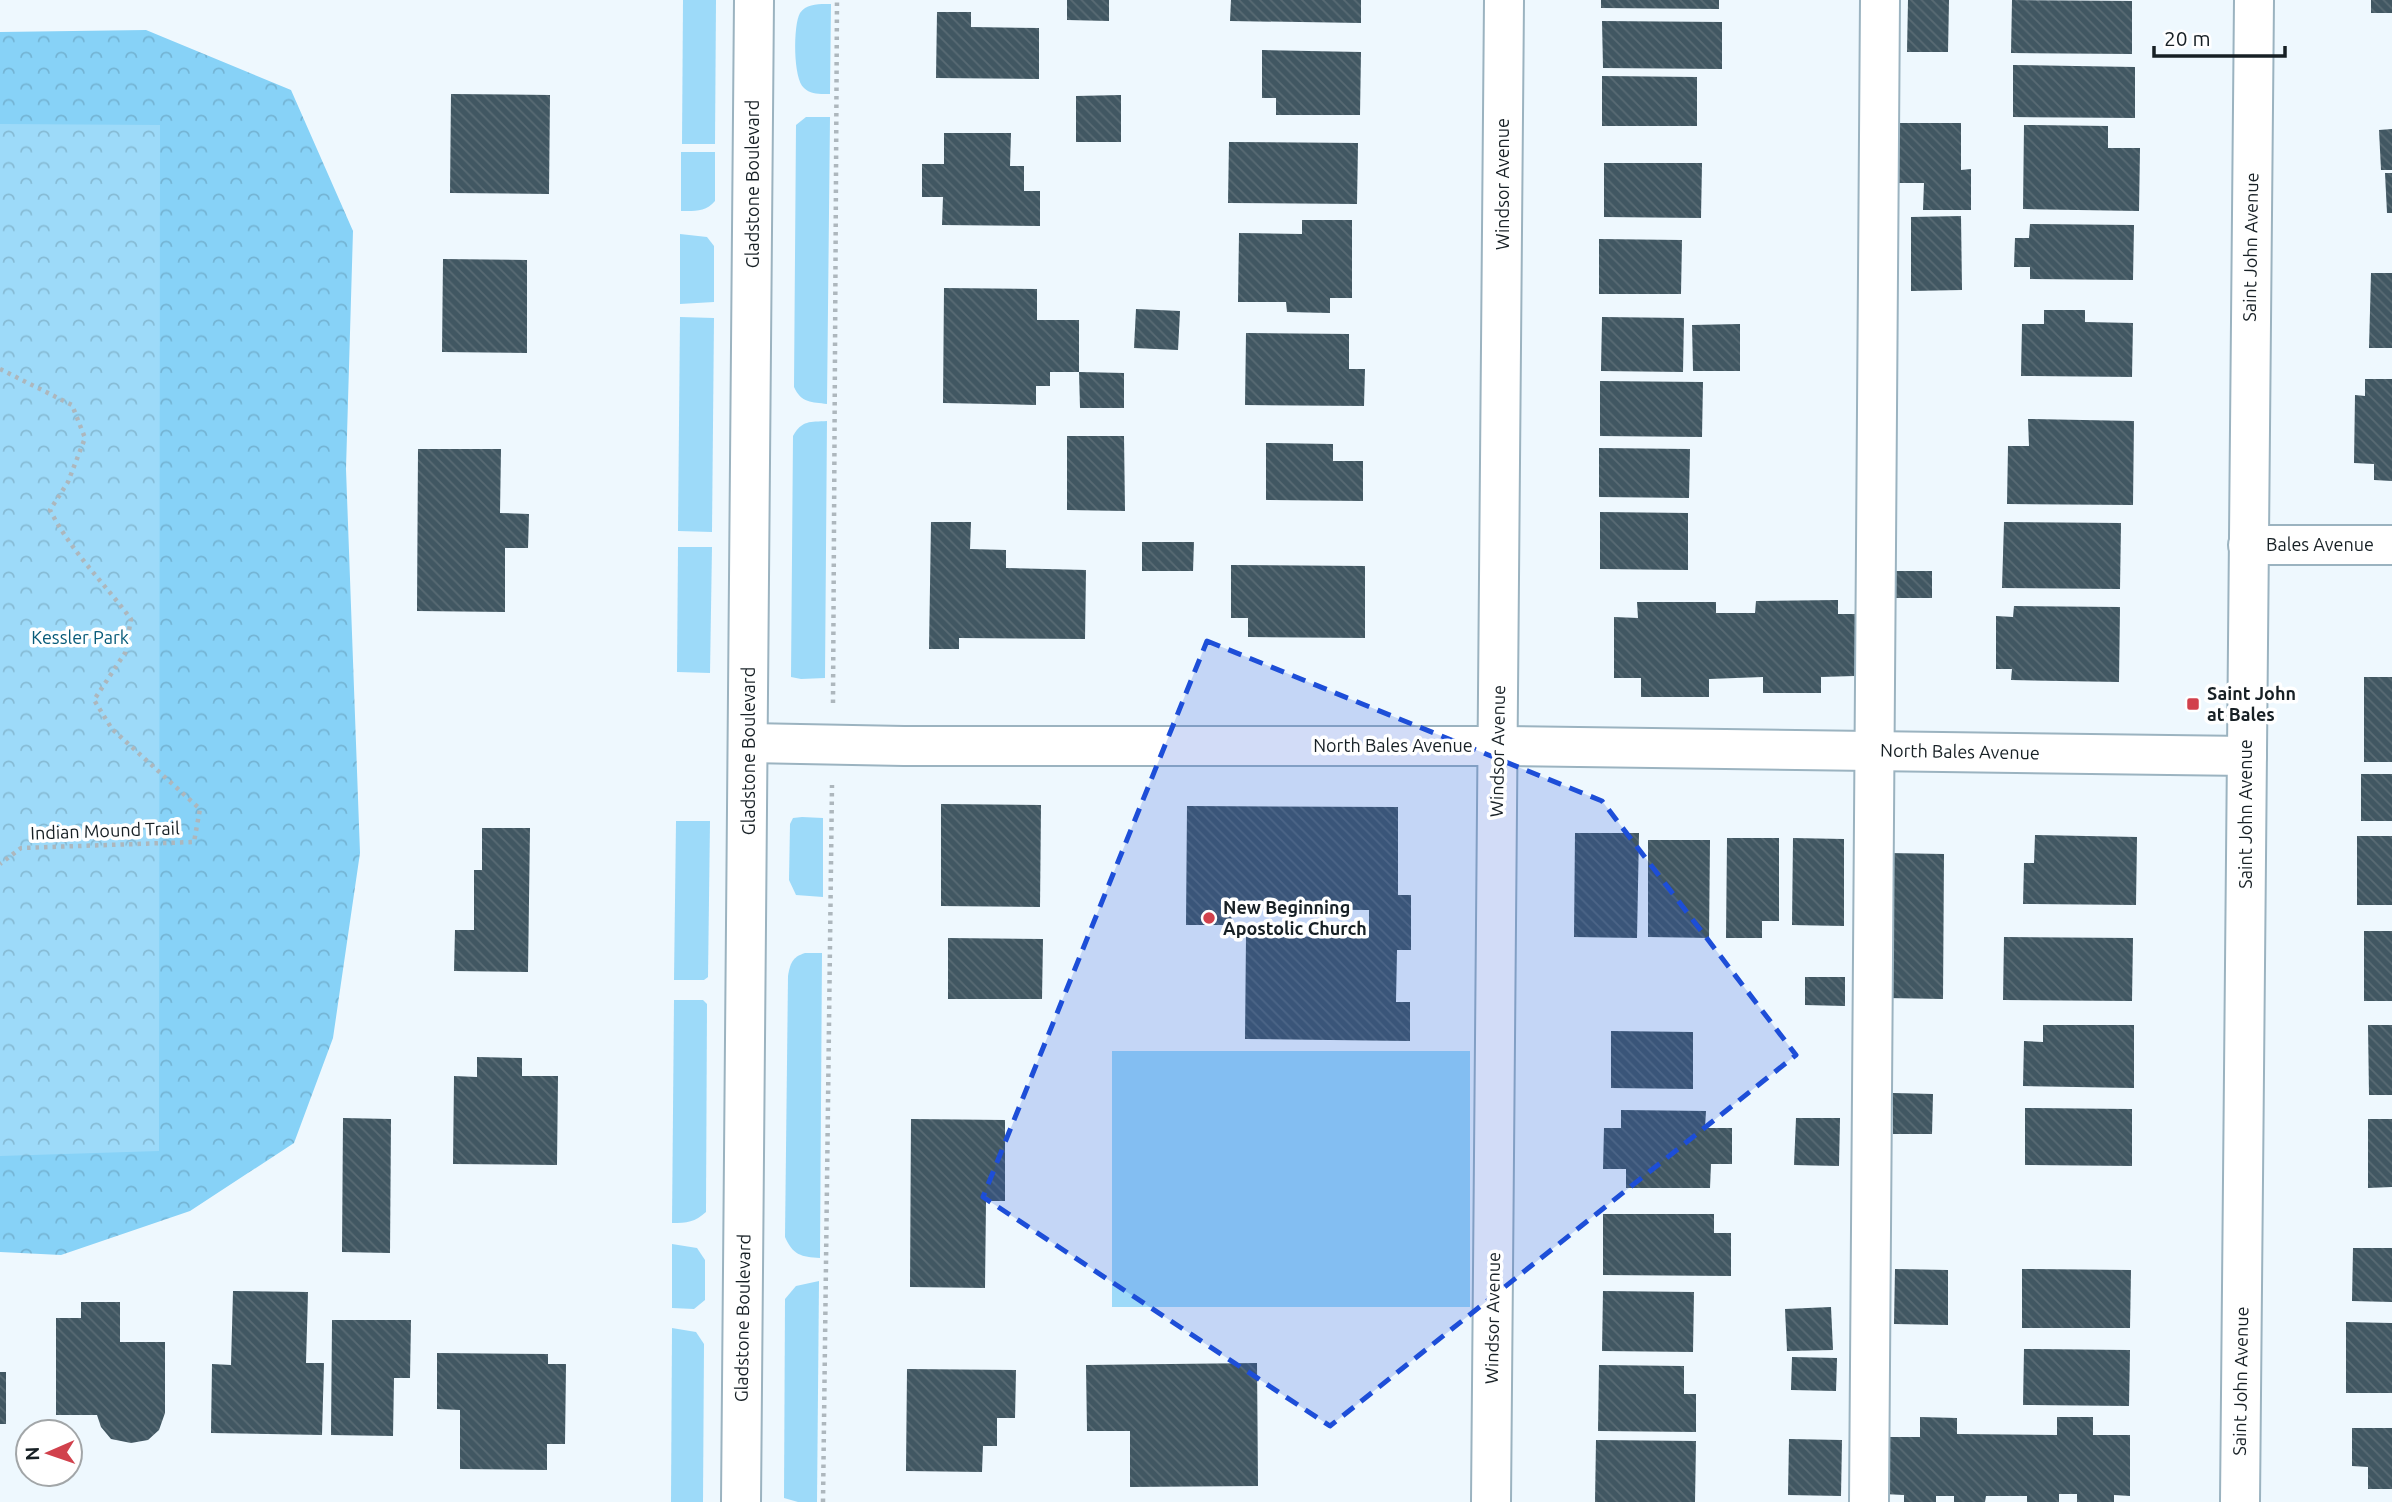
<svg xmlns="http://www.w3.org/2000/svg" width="2392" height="1502" font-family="Ubuntu,sans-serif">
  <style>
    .grass { fill: #9ddaf9 }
    .forest { fill: url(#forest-crowns) }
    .park { fill: url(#park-crowns) }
    .building { fill: url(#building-back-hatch) }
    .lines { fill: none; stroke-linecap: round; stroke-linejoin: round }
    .minor-casing { stroke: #9bb3c0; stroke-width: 42 }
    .path { stroke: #adb7bd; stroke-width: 4.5; stroke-dasharray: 3.5 5; stroke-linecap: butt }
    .minor { stroke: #fff; stroke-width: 38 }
    .marked { fill: #1d4ed8; fill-opacity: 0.2; stroke: #1d4ed8; stroke-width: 5; stroke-dasharray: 14 9; stroke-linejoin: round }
    .poi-dot { fill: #d1414c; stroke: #fff; stroke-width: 2.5 }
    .labels { text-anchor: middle; stroke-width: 7; stroke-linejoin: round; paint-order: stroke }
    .street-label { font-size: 18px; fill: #172025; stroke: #fff }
    .park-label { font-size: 18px; fill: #085b79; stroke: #fff }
    .poi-label { font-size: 18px; font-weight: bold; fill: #172025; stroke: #fff; text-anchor: start }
  </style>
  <defs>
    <pattern id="forest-crowns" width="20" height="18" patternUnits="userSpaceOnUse" patternTransform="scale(1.75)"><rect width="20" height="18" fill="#87d2f7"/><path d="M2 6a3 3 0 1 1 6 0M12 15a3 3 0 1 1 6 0" fill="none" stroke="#74b4d4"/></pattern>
    <pattern id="park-crowns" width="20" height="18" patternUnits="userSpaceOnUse" patternTransform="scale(1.75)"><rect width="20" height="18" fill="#9ddaf9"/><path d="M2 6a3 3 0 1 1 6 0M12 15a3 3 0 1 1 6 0" fill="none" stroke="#86bbd5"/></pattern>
    <pattern id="building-back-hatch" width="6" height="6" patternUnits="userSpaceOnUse" patternTransform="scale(1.75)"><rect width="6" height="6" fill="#415762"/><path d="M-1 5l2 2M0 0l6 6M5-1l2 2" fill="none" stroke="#596b74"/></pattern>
  </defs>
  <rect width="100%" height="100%" fill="#eef8fe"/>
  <g class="grass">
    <polygon points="683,0 716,0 715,144 682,144"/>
    <path d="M831,4L830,94C821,94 811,95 804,88C793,79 793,25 800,13C807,3 820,4 831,4Z"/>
    <path d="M806,117H830L827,404C812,402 801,403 794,387L796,125Z"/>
    <path d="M681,152H715V201C706,212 695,211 681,211Z"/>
    <polygon points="680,234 707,237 714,246 714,302 680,304"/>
    <polygon points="680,317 714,318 712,532 678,531"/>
    <path d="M827,421L825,678L801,679L791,677L793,436C802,420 810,422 827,421Z"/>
    <polygon points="678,547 712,547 710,673 677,672"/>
    <polygon points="802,817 823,818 823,897 796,895 789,880 790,824 793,818"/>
    <polygon points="676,821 710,821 708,977 704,980 674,980"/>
    <path d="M805,953H822L820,1258C801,1257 793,1255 785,1237L788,976C790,964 792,957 805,953Z"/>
    <path d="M674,1000H703L707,1004L706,1212C695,1222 687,1223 672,1223Z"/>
    <rect x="1112" y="1051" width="358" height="256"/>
    <polygon points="672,1244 697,1248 705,1260 705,1300 694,1309 672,1308"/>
    <polygon points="819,1281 817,1502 798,1502 784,1498 785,1299 796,1286"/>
    <polygon points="672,1328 696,1332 704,1344 703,1502 671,1502"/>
  </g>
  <polygon class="forest" points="146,30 291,90 353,231 346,469 360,853 333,1038 294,1143 190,1211 61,1255 0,1252 0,32"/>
  <polygon class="park" points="0,124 160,125 159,1151 0,1156"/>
  <g class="building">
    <polygon points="1067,0 1109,0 1109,21 1067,20"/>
    <polygon points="1231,0 1361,0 1361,23 1230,21"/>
    <polygon points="1601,0 1719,0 1719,9 1601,8"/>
    <polygon points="1908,0 1949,0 1948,52 1907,52"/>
    <polygon points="2012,0 2132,1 2132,54 2011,53"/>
    <rect x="2371" y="0" width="21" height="13"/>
    <polygon points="937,12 971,12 971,27 1039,28 1039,79 936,78"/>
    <polygon points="1602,21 1722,22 1722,69 1603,68"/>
    <polygon points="1262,50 1361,52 1360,115 1276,115 1276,98 1262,98"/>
    <polygon points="2013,65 2135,67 2135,118 2013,117"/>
    <polygon points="1602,76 1697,77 1697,126 1602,126"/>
    <polygon points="451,94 550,95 549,194 450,193"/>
    <polygon points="1121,95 1121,142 1076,142 1076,96"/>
    <polygon points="1892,123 1961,123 1961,170 1971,169 1971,210 1923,210 1924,183 1892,183"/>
    <polygon points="2024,125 2108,126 2108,148 2140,148 2139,211 2023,209"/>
    <polygon points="2392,129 2392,170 2381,170 2379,130"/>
    <polygon points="944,133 1011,133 1010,166 1024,166 1024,191 1040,191 1040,226 942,225 943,197 922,197 922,164 944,164"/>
    <polygon points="1229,142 1358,143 1357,204 1228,203"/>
    <polygon points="1604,163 1702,163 1701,218 1604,217"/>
    <polygon points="2385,173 2392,173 2392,213 2387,213"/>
    <polygon points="1961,216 1962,290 1911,291 1911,217"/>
    <polygon points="1302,220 1352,220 1352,298 1330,298 1330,313 1287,312 1286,302 1238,302 1239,233 1302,234"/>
    <polygon points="2030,224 2134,225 2133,280 2030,279 2030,267 2014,267 2015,238 2029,238"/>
    <polygon points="1599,239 1682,240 1681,294 1599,294"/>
    <polygon points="443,259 527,260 527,353 442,352"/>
    <polygon points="2371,273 2392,273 2392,348 2369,348"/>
    <polygon points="944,288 1037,289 1037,320 1079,320 1079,372 1050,372 1050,386 1036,386 1036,405 943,403"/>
    <polygon points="1136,309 1180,311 1178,350 1134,348"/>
    <polygon points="2044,310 2085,310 2085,322 2133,323 2132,377 2021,376 2022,324 2044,324"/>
    <polygon points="1602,317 1684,318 1683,372 1601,371"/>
    <polygon points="1740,324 1740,371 1693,371 1692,325"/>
    <polygon points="1246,333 1349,334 1349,369 1365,369 1364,406 1245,405"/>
    <polygon points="1079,372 1124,373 1124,408 1080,408"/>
    <polygon points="2365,379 2392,379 2392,481 2374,480 2374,464 2354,463 2355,395 2365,396"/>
    <polygon points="1600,381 1703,382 1702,437 1600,436"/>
    <polygon points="2028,419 2134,421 2133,505 2007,504 2008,446 2029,446"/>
    <polygon points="1067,436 1124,436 1125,511 1067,510"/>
    <polygon points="1266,443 1333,444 1333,461 1363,461 1363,501 1266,500"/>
    <polygon points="1599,448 1690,449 1689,498 1599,497"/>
    <polygon points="418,449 501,449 500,513 529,514 528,548 505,548 505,612 417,611"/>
    <polygon points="1600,512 1688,513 1688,570 1600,569"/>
    <polygon points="931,522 971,522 970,549 1006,550 1006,568 1086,570 1085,639 959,638 959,649 929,649"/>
    <polygon points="2004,522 2121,523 2120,589 2002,588"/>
    <polygon points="1142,542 1194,542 1193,571 1142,571"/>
    <polygon points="1231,565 1365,566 1365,638 1248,637 1248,618 1231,618"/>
    <polygon points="1891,571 1932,571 1932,598 1890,598"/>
    <polygon points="1838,600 1838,614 1855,614 1855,676 1821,677 1821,693 1763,693 1763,677 1709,679 1709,697 1641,697 1641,678 1614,678 1614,617 1638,618 1637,602 1716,602 1716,613 1755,613 1756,601"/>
    <polygon points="2014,606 2120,607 2119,682 2011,680 2012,669 1996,669 1996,616 2013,617"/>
    <rect x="2364" y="677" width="28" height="85"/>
    <rect x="2361" y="774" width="31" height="47"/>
    <polygon points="941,804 1041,805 1040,907 941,906"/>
    <polygon points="1187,806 1398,807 1398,895 1411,895 1411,950 1397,950 1396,1002 1410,1002 1410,1041 1245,1039 1246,936 1369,937 1369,910 1231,909 1232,925 1186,925"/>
    <polygon points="482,828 530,828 528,972 454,971 455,930 474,930 474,870 482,870"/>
    <polygon points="1575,833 1639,833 1637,938 1574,937"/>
    <polygon points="2035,835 2137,837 2136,905 2023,904 2024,863 2034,863"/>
    <rect x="2357" y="836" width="35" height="69"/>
    <polygon points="1727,838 1779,838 1779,921 1762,921 1762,938 1726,938"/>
    <polygon points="1793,838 1844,839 1844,926 1792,925"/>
    <polygon points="1648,840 1710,840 1709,938 1648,937"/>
    <polygon points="1888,853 1944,854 1943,999 1886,998"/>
    <rect x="2364" y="931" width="28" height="70"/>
    <polygon points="2004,937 2133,938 2132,1001 2003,1000"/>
    <polygon points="948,938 1043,939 1042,999 948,999"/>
    <polygon points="1805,977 1845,977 1845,1006 1805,1005"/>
    <polygon points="2043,1025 2134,1025 2134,1088 2023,1086 2024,1041 2043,1042"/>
    <polygon points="2368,1025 2392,1025 2392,1095 2369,1095"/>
    <polygon points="1611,1031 1693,1032 1693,1089 1611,1088"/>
    <polygon points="477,1057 522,1058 522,1076 558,1076 557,1165 453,1164 454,1076 477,1077"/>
    <polygon points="1893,1093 1933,1094 1932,1134 1893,1134"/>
    <polygon points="2025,1108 2132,1109 2132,1166 2025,1165"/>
    <polygon points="1621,1110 1706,1111 1705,1128 1732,1128 1732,1164 1711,1164 1710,1188 1626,1188 1626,1169 1603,1169 1604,1128 1621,1128"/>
    <polygon points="343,1118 391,1119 390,1253 342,1252"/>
    <polygon points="1796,1118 1840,1118 1839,1166 1794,1165"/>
    <polygon points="911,1119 1005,1120 1005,1201 986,1201 985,1288 910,1287"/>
    <polygon points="2368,1119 2392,1119 2392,1187 2368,1188"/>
    <polygon points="1603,1214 1714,1214 1714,1233 1731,1233 1731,1276 1603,1275"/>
    <polygon points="2353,1248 2392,1248 2392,1302 2352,1301"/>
    <polygon points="1895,1269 1948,1270 1948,1325 1894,1324"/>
    <polygon points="2022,1269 2131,1270 2130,1328 2022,1328"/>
    <polygon points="233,1291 308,1292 306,1363 324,1363 322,1435 211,1433 212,1364 231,1365"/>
    <polygon points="1603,1291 1694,1292 1693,1352 1602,1351"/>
    <polygon points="81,1302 120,1302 120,1342 165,1342 165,1413 159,1430 148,1440 131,1443 111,1439 101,1427 97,1415 56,1415 56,1318 81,1318"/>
    <polygon points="1831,1307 1833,1350 1787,1351 1785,1309"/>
    <polygon points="332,1320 411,1320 410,1378 394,1378 393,1436 331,1435"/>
    <polygon points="2346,1322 2392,1323 2392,1393 2346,1393"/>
    <polygon points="2024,1349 2130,1350 2129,1406 2023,1405"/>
    <polygon points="437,1353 548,1354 548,1364 566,1364 565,1444 547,1444 547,1470 460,1469 460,1410 437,1409"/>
    <polygon points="1792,1357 1837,1358 1836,1391 1791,1390"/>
    <polygon points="1257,1363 1258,1486 1130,1487 1130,1431 1087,1431 1086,1365"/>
    <polygon points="1599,1365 1684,1366 1684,1394 1696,1394 1696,1432 1598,1431"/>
    <polygon points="907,1369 1016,1370 1015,1418 997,1418 997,1446 983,1446 982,1472 906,1471"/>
    <rect x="0" y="1372" width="6" height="52"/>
    <polygon points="1920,1417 1957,1418 1957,1434 2057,1435 2057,1417 2093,1417 2093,1435 2130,1435 2130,1496 2114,1495 2114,1502 2077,1502 2077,1494 2059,1494 2059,1502 2027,1502 2027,1496 1986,1496 1985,1502 1954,1502 1954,1496 1936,1496 1936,1502 1904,1502 1904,1495 1883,1494 1884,1437 1920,1437"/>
    <polygon points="2352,1428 2392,1428 2392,1489 2368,1489 2368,1467 2352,1466"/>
    <polygon points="1789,1439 1842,1440 1841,1496 1788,1495"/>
    <polygon points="1596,1440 1696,1441 1695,1502 1595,1502"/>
  </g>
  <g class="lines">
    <defs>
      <g id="minor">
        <polyline points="2248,545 2392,545"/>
        <polyline points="748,743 904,746 1498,746 2247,756"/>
        <polyline points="741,1502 754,0"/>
        <polyline points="1491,1502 1504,0"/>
        <polyline points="1869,1502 1880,0"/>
        <polyline points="2240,1502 2254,0"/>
      </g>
    </defs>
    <use href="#minor" class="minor-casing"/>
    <g class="path">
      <path d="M0,369L72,405L85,438L68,482L50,510C70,550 104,583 131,619L125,653L94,700L112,729L200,809L194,842L21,848L0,864"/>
      <polyline points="833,703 837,0"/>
      <polyline points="823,1502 832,785"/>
    </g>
    <use href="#minor" class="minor"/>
  </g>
  <path class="marked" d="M1207,641L1602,801L1796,1055L1330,1426L983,1197Z"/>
  <g class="poi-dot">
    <rect x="2186" y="697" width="14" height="14" rx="3.5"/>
    <circle cx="1209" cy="918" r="7"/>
  </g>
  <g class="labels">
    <g class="street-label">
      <text transform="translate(753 184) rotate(-90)" y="6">Gladstone Boulevard</text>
      <text transform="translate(1503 184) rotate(-90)" y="6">Windsor Avenue</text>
      <text transform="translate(2251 247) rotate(-89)" y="6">Saint John Avenue</text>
      <text x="2320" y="551">Bales Avenue</text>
      <text x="1393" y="752">North Bales Avenue</text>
      <text transform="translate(749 751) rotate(-90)" y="6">Gladstone Boulevard</text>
      <text transform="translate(1498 751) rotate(-89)" y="6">Windsor Avenue</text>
      <text transform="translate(1960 752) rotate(1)" y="6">North Bales Avenue</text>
      <text transform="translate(2246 814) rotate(-90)" y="6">Saint John Avenue</text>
      <text transform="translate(105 831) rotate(-2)" y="6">Indian Mound Trail</text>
      <text transform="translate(743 1318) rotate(-89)" y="6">Gladstone Boulevard</text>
      <text transform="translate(1493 1318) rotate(-89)" y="6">Windsor Avenue</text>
      <text transform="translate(2241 1381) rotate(-89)" y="6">Saint John Avenue</text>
    </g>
    <g class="park-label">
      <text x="80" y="644">Kessler Park</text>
    </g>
    <g class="poi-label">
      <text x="2207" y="700">Saint John<tspan x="2207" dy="21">at Bales</tspan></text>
      <text x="1223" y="914">New Beginning<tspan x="1223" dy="21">Apostolic Church</tspan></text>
    </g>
  </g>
  <g transform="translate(49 1453) rotate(268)"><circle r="33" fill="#ffffff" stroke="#a2a6a8" stroke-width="2"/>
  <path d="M0-5L12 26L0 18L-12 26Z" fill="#d1414c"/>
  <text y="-10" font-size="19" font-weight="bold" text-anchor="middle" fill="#172025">N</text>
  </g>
  <path d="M2154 46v10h131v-10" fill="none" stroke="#172025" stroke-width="3.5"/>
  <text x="2164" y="46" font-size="21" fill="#172025" stroke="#ffffff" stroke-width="5" paint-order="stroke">20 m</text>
</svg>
